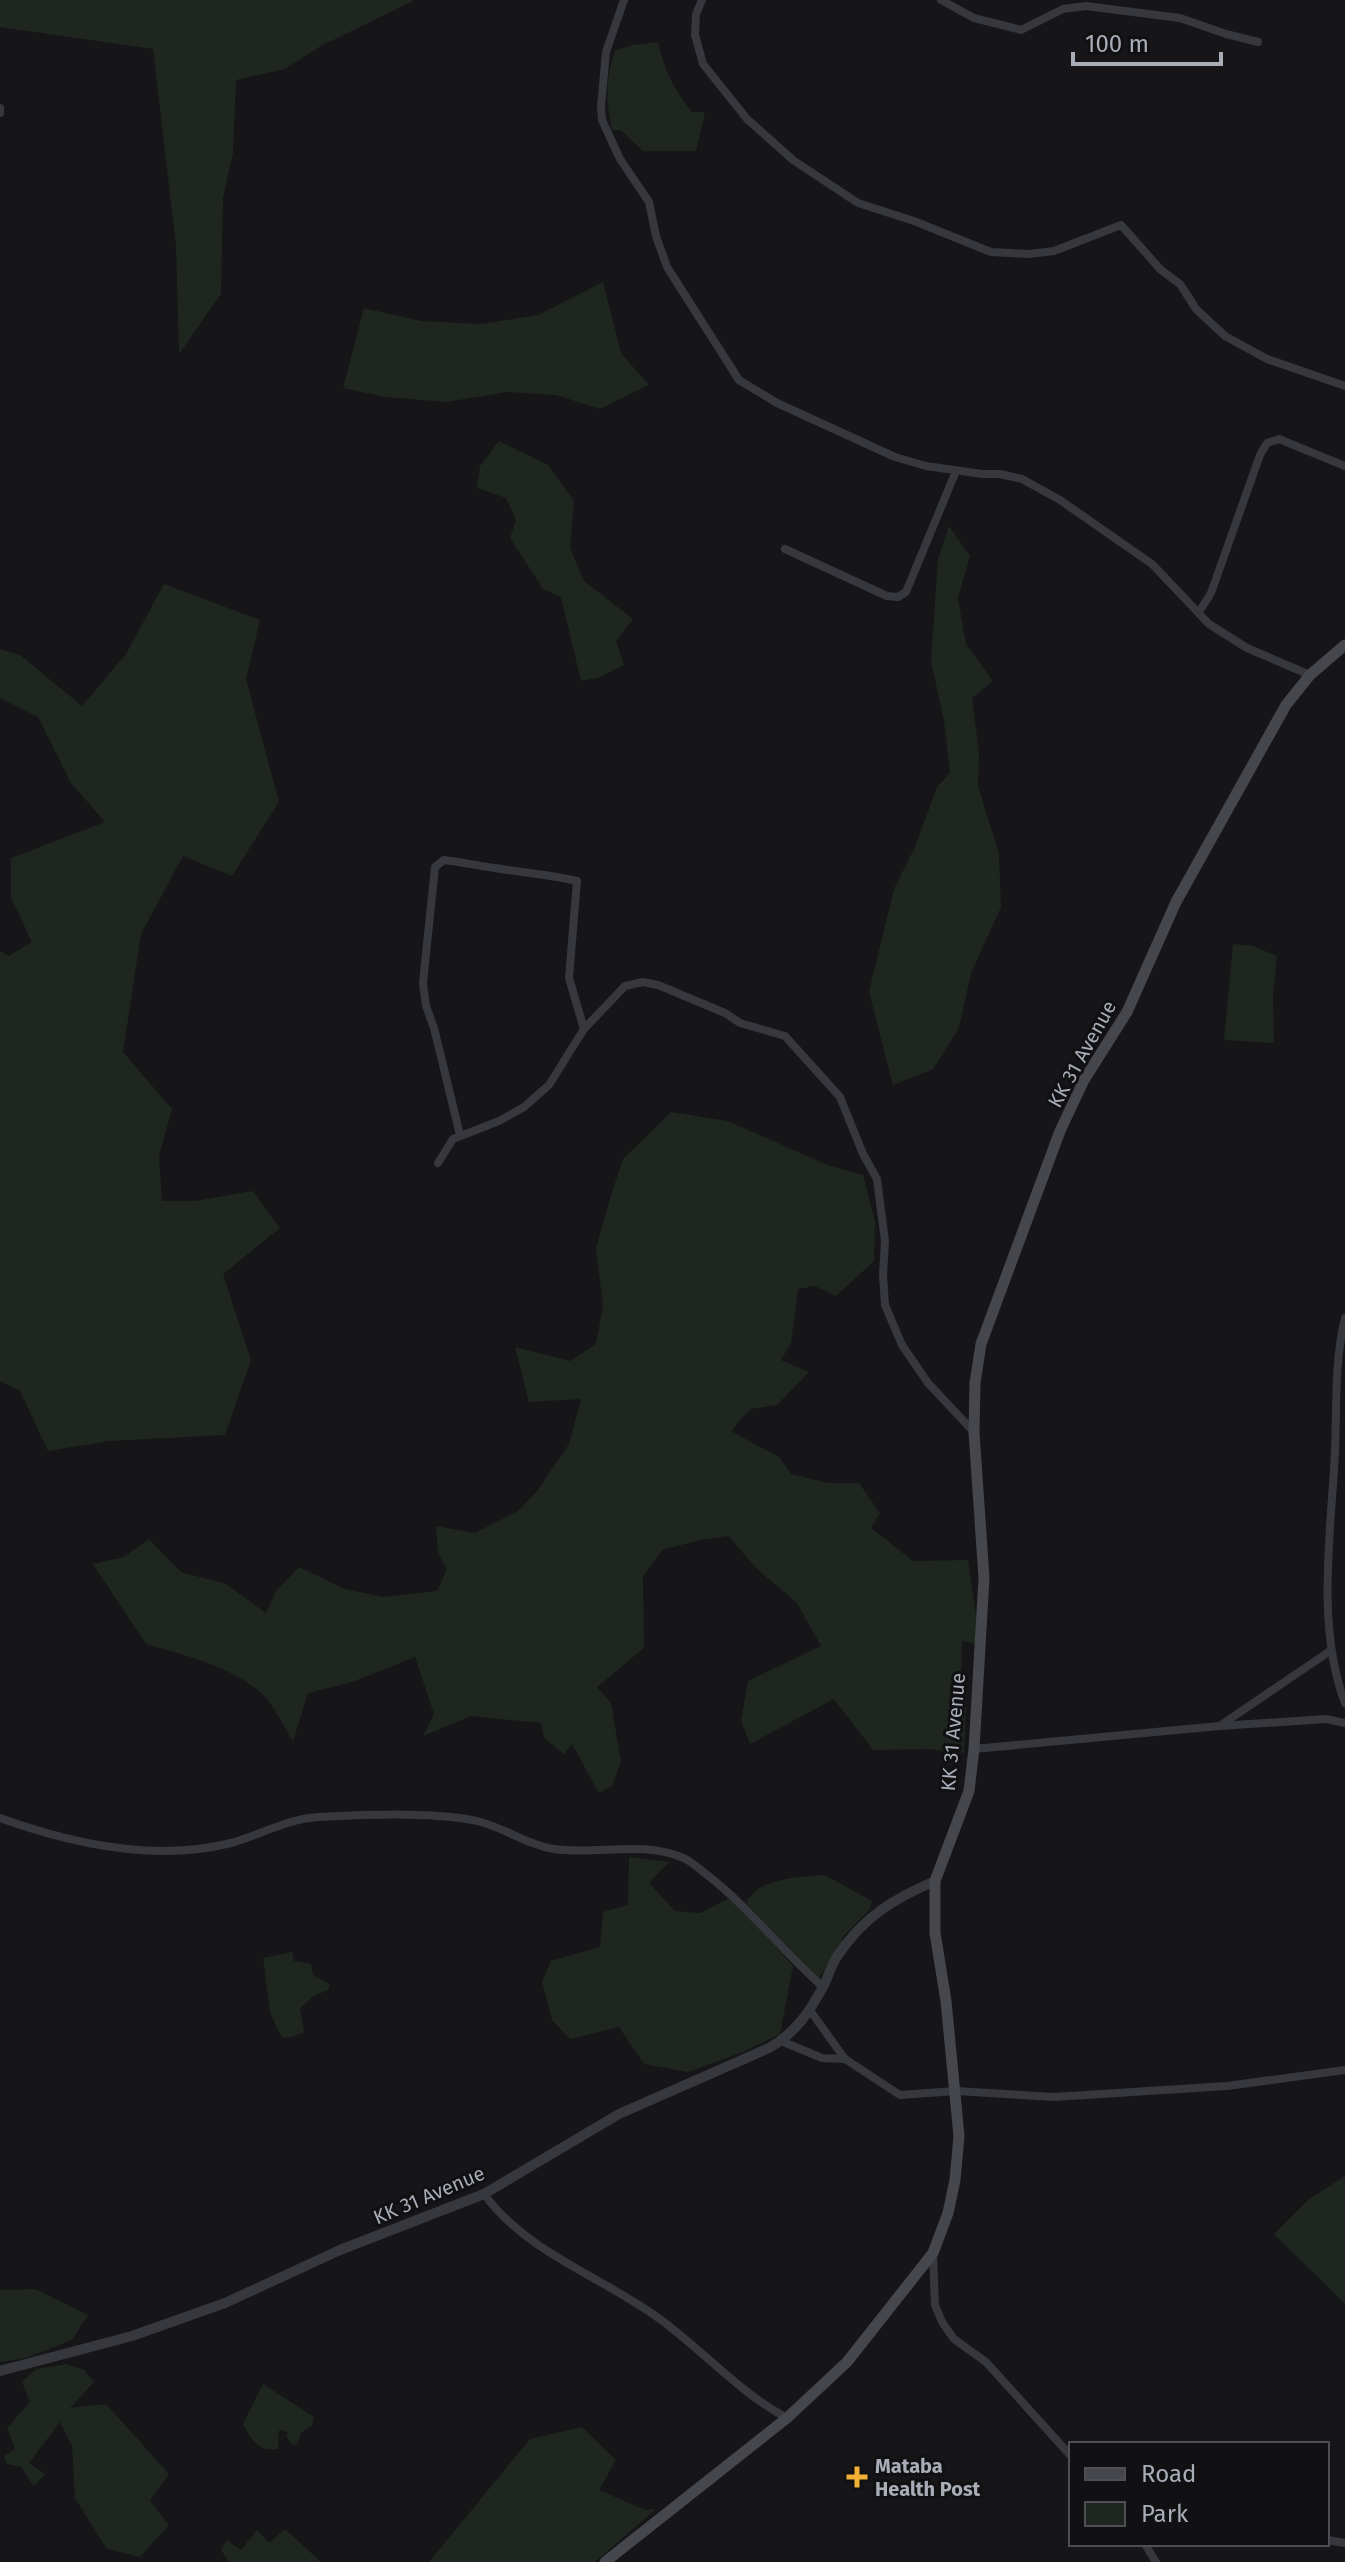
<svg xmlns="http://www.w3.org/2000/svg" width="1345" height="2562" font-family="'Fira Sans',sans-serif">
  <style>
    .green { fill: #1e261f }
    .lines { fill: none; stroke-linecap: round; stroke-linejoin: round }
    .minor { stroke: #37383d; stroke-width: 8 }
    .tertiary { stroke: #37383d; stroke-width: 10 }
    .secondary { stroke: #45474d; stroke-width: 11 }
    .poi-dot { fill: #f2b134; stroke: #111113; stroke-width: 3 }
    .labels { text-anchor: middle; stroke-width: 6; stroke-linejoin: round; paint-order: stroke }
    .street-label { font-size: 20px; fill: #a8adb8; stroke: #111113 }
    .poi-label { font-size: 20px; font-weight: bold; fill: #a8adb8; stroke: #111113; text-anchor: start }
  </style>
  <rect width="100%" height="100%" fill="#161618"/>
  <g class="green">
    <polygon points="0,0 415,0 321,46 285,69 236,80 233,153 223,198 221,294 179,354 176,246 153,49 0,27"/>
    <path d="M658,42C664,70 674,90 692,112H705L696,151H643L621,130H612C606,102 605,79 615,51L632,45Z"/>
    <polygon points="603,282 621,353 649,385 600,409 556,395 508,392 446,402 385,397 343,388 364,308 421,321 481,324 538,315"/>
    <polygon points="499,441 548,465 574,501 570,548 584,581 633,619 616,641 624,665 597,678 581,681 561,597 543,589 510,538 516,520 506,498 477,488 480,466"/>
    <polygon points="949,526 970,556 958,598 966,644 993,681 972,698 979,753 978,786 999,854 1001,907 971,973 959,1028 933,1069 893,1085 869,992 894,889 915,847 937,787 950,773 944,721 931,661 938,559"/>
    <polygon points="164,584 260,620 246,679 279,802 232,876 183,856 141,934 123,1052 172,1109 159,1156 162,1201 195,1201 253,1191 280,1228 223,1274 251,1360 225,1435 109,1441 48,1451 20,1391 0,1381 0,951 9,956 32,942 11,898 11,858 105,822 71,783 38,717 0,698 0,649 20,655 82,706 126,654"/>
    <polygon points="1233,944 1253,946 1277,956 1273,995 1274,1043 1224,1040"/>
    <path d="M671,1112L728,1121L830,1166L863,1175L875,1221L874,1261L836,1296L815,1286L798,1289L791,1343L781,1360L809,1372L777,1405L750,1409L731,1431L779,1457L791,1474L828,1483H859L880,1513L871,1528L913,1561L968,1560L980,1644L962,1641L961,1679L967,1681L964,1753L930,1749L873,1750L834,1699L750,1744L741,1721L748,1681L821,1646L797,1603L757,1569L728,1536L700,1540L662,1550L643,1576L644,1648L597,1687L611,1703L621,1762L612,1786L599,1793L572,1744L564,1754L544,1738L541,1723L471,1716L423,1736L434,1714L415,1657L352,1682L308,1693L293,1741C284,1727 276,1710 266,1698C240,1669 182,1654 146,1644L93,1564L124,1557L149,1539L181,1572L226,1584L266,1613L276,1591L299,1567L345,1589L383,1597L437,1591L447,1569L438,1553L436,1526L475,1533L518,1511L537,1491L569,1444L581,1399L529,1402L515,1347L570,1361L596,1344L603,1306L596,1248L612,1192L623,1159Z"/>
    <polygon points="629,1857 669,1862 649,1883 675,1911 700,1913 732,1897 793,1966 780,2034 743,2052 688,2072 644,2064 619,2027 570,2039 552,2020 542,1981 551,1961 600,1947 603,1912 628,1905"/>
    <path d="M825,1875L872,1901L870,1909L842,1938V1945L818,1979L746,1903C758,1877 800,1877 825,1875Z"/>
    <polygon points="292,1952 294,1961 311,1964 313,1975 330,1984 328,1990 314,1996 300,2008 304,2032 292,2037 282,2038 270,2013 263,1958"/>
    <polygon points="1345,2176 1345,2304 1274,2234 1308,2200"/>
    <polygon points="35,2289 88,2315 72,2340 26,2358 0,2362 0,2290"/>
    <polygon points="66,2364 84,2370 94,2382 70,2408 106,2404 169,2474 150,2501 169,2525 140,2557 107,2549 75,2498 72,2446 60,2422 29,2463 45,2474 34,2486 21,2467 7,2464 4,2456 15,2449 7,2428 30,2402 22,2382 36,2369"/>
    <path d="M263,2384L314,2417L312,2426L301,2433L297,2444L292,2445L286,2435L288,2432L279,2430L278,2449C258,2452 252,2440 243,2424Z"/>
    <polygon points="582,2427 616,2460 599,2490 645,2510 656,2509 595,2562 429,2562 530,2439"/>
    <polygon points="285,2529 321,2562 229,2562 221,2550 227,2540 241,2550 257,2530 269,2543"/>
  </g>
  <g class="lines">
    <g class="minor">
      <polyline points="624,0 606,52 601,106 602,120 620,159 649,202 656,236 667,267 739,380 777,403 895,457 926,466 982,474 1000,474 1022,479 1060,500 1152,564 1209,624 1247,648 1310,675"/>
      <polyline points="702,0 696,14 695,35 703,64 747,119 793,160 858,203 914,221 991,252 1029,254 1054,251 1121,225 1161,270 1180,284 1196,309 1225,336 1267,359 1345,386"/>
      <polyline points="941,0 974,18 1021,30 1063,9 1086,6 1180,18 1226,34 1258,42"/>
      <polyline points="0,108 0,113"/>
      <polyline points="785,549 887,596 898,597 906,592 956,471"/>
      <polyline points="1201,609 1211,593 1260,455 1267,443 1279,439 1345,466"/>
      <path d="M460,1135L434,1028L426,1006L423,983L435,867L444,860C462,862 478,866 495,868C523,873 549,874 577,881L569,978L584,1029"/>
      <polyline points="438,1163 453,1139 499,1121 524,1107 549,1085 584,1029 625,986 643,982 658,985 725,1013 740,1023 785,1036 840,1097 863,1154 877,1179 885,1241 883,1275 885,1305 902,1345 928,1383 973,1431"/>
      <path d="M1345,1318C1334,1363 1337,1406 1335,1452C1331,1532 1316,1627 1345,1703"/>
      <polyline points="1221,1725 1330,1651"/>
      <polyline points="974,1749 1220,1726 1326,1719 1345,1723"/>
      <path d="M0,1818C72,1844 156,1862 231,1843C260,1835 287,1819 318,1817C362,1815 439,1811 481,1822C506,1829 528,1845 554,1849C595,1855 642,1841 681,1857C690,1860 698,1868 706,1874C749,1907 782,1951 823,1987"/>
      <polyline points="809,2009 845,2059 900,2095 956,2091 1054,2097 1227,2086 1345,2070"/>
      <polyline points="781,2041 822,2058 845,2059"/>
      <path d="M484,2194C526,2252 600,2276 657,2317C702,2349 738,2392 787,2418"/>
      <polyline points="933,2254 935,2305 942,2322 954,2339 986,2362 1071,2456"/>
      <polyline points="1327,2540 1345,2543"/>
      <polyline points="1145,2544 1156,2562"/>
    </g>
    <path class="tertiary" d="M0,2371L132,2336L225,2303L340,2250L484,2194L619,2114L769,2048C796,2033 811,2010 825,1983C829,1974 832,1964 838,1955C864,1917 893,1899 935,1881"/>
    <polyline class="secondary" points="605,2562 787,2418 847,2362 933,2253 948,2213 955,2180 959,2136 946,2001 935,1933 935,1881 969,1791 974,1749 984,1578 974,1432 975,1383 981,1344 1060,1131 1084,1080 1127,1012 1176,902 1286,705 1310,675 1345,645"/>
  </g>
  <path class="poi-dot" d="M853 2465h8v8h8v8h-8v8h-8v-8h-8v-8h8z"/>
  <g class="labels">
    <g class="street-label">
      <text transform="translate(1082 1054) rotate(-61)" y="7">KK 31 Avenue</text>
      <text transform="translate(953 1732) rotate(-85)" y="7">KK 31 Avenue</text>
      <text transform="translate(429 2195) rotate(-23)" y="7">KK 31 Avenue</text>
    </g>
    <g class="poi-label">
      <text x="875" y="2473">Mataba<tspan x="875" dy="23">Health Post</tspan></text>
    </g>
  </g>
  <rect x="1069" y="2442" width="260" height="104" fill="#111113" stroke="#4d4f55" stroke-width="2"/>
  <rect x="1085" y="2468" width="40" height="12" fill="#45474d" stroke="#4d4f55" stroke-width="2"/>
  <text x="1141" y="2482" font-size="24" fill="#a8adb8">Road</text>
  <rect x="1085" y="2502" width="40" height="24" fill="#1e261f" stroke="#4d4f55" stroke-width="2"/>
  <text x="1141" y="2522" font-size="24" fill="#a8adb8">Park</text>
  <path d="M1073 52v12h148v-12" fill="none" stroke="#a8adb8" stroke-width="4"/>
  <text x="1085" y="52" font-size="24" fill="#a8adb8" stroke="#111113" stroke-width="6" paint-order="stroke">100 m</text>
</svg>
